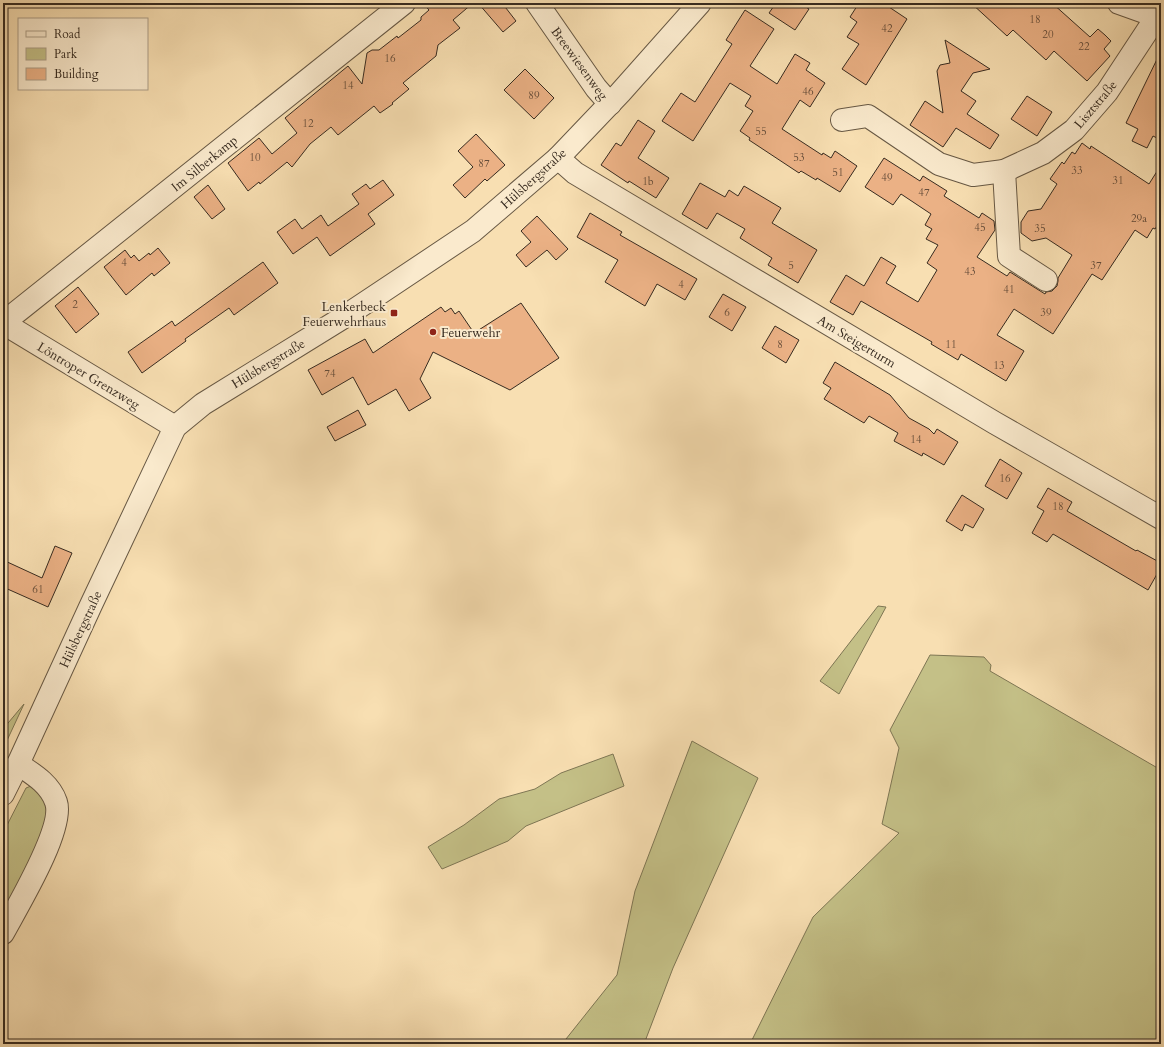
<svg xmlns="http://www.w3.org/2000/svg" width="1164" height="1047" font-family="Cardo,serif">
  <style>
    .green { fill: #c4c087; stroke: #7e7654 }
    .building { fill: #ebb185; stroke: #372b20 }
    .lines { fill: none; stroke-linecap: round; stroke-linejoin: round }
    .minor-casing { stroke: #675844; stroke-width: 24 }
    .minor { stroke: #faeacd; stroke-width: 22 }
    .poi-dot { fill: #8f2418; stroke: #faeacd; stroke-width: 1.5 }
    .labels { text-anchor: middle; stroke-width: 4; stroke-linejoin: round; paint-order: stroke }
    .number-label { font-size: 11px; fill: #644c39 }
    .street-label { font-size: 13px; fill: #372b20; stroke: #faeacd }
    .poi-label { font-size: 13px; fill: #372b20; stroke: #faeacd; text-anchor: end }
  </style>
  <rect width="100%" height="100%" fill="#f8dfb2"/>
  <filter id="stains"><feTurbulence type="fractalNoise" baseFrequency=".005" numOctaves="4"/><feColorMatrix values="0 0 0 0 .2 0 0 0 0 .09 0 0 0 0 .02 0 0 0 .5 -.17"/></filter>
  <radialGradient id="worn" r=".72"><stop offset=".6" stop-color="#630" stop-opacity="0"/><stop offset="1" stop-color="#630" stop-opacity=".3"/></radialGradient>
  <g class="green">
    <polygon points="878,606 886,607 839,694 820,681"/>
    <polygon points="930,655 984,657 991,665 990,671 1161,770 1161,1044 750,1044 813,917 899,833 882,824 899,748 890,730"/>
    <polygon points="24,704 3,749 3,729"/>
    <polygon points="692,741 758,778 673,968 644,1044 562,1044 617,975 635,891"/>
    <polygon points="613,754 624,786 526,826 508,841 442,869 428,847 464,825 499,799 535,789 561,773"/>
    <polygon points="31,786 47,799 49,824 3,919 3,833 26,788"/>
  </g>
  <g class="building">
    <polygon points="423,3 473,3 453,20 460,28 438,45 436,56 403,83 409,89 392,103 393,104 380,113 374,106 338,135 331,127 310,144 292,167 287,162 260,184 259,182 248,191 228,163 259,138 272,154 297,133 285,118 348,66 362,84 367,53 372,50 379,50 397,36 398,38 421,20 421,17 429,10"/>
    <polygon points="478,3 502,3 516,21 503,32"/>
    <polygon points="776,3 799,3 809,9 795,30 769,13"/>
    <polygon points="859,3 883,3 907,19 866,85 842,69 859,44 847,37 857,22 850,17"/>
    <polygon points="971,3 1052,3 1090,37 1098,29 1105,35 1111,41 1104,49 1110,56 1087,81 1054,51 1046,60 1013,30 1007,36"/>
    <polygon points="745,10 774,29 750,66 777,84 795,54 810,63 806,70 825,83 810,107 800,100 782,129 822,155 823,153 831,158 835,151 857,166 840,192 817,178 816,180 801,171 799,173 749,140 750,138 740,131 753,111 745,106 751,96 730,83 693,141 662,121 681,93 695,102 732,44 726,40"/>
    <polygon points="945,40 990,69 973,73 961,91 976,101 967,114 999,135 990,149 956,128 943,147 910,125 925,101 943,113 937,71 940,65 950,63"/>
    <polygon points="1161,51 1161,140 1153,136 1147,148 1132,141 1138,129 1126,123"/>
    <polygon points="525,69 554,98 534,119 504,90"/>
    <polygon points="1027,96 1052,112 1037,136 1011,119"/>
    <polygon points="638,120 655,131 638,158 669,178 656,198 629,181 628,183 601,165 616,143 621,146"/>
    <polygon points="476,134 505,165 487,181 485,179 465,198 453,185 473,167 458,151"/>
    <polygon points="1082,143 1090,149 1091,146 1149,184 1161,165 1161,220 1155,229 1153,228 1147,238 1135,230 1102,280 1092,274 1053,334 1014,309 997,335 1024,351 1006,381 961,354 958,360 931,344 932,342 861,301 853,315 830,302 846,275 864,286 881,257 896,266 886,283 918,302 937,270 927,263 938,245 926,239 932,229 925,225 931,214 901,194 893,205 865,187 884,158 920,181 923,176 947,191 944,196 979,218 982,213 994,221 995,230 977,257 1007,276 1010,272 1045,294 1046,292 1052,291 1057,286 1058,281 1058,278 1072,255 1046,238 1032,241 1021,233 1021,222 1028,211 1041,209 1057,184 1050,179 1062,162 1064,164 1072,152 1075,154"/>
    <polygon points="383,180 394,195 368,214 375,224 330,256 317,237 293,254 277,232 295,219 302,229 321,215 328,226 359,204 352,194 366,184 370,189"/>
    <polygon points="700,183 725,197 729,190 738,196 744,186 781,208 772,223 817,250 798,283 768,265 772,258 740,238 745,229 717,213 707,229 682,214"/>
    <polygon points="208,185 225,209 212,219 194,197"/>
    <polygon points="590,213 622,232 620,235 697,279 685,300 657,284 645,306 605,282 618,260 577,237"/>
    <polygon points="537,216 568,249 556,260 547,250 526,267 516,255 531,242 521,231"/>
    <polygon points="158,248 170,263 154,276 152,273 126,295 104,267 125,250 131,258 134,255 139,261 149,253 150,255"/>
    <polygon points="263,262 278,283 234,315 229,308 185,339 186,341 142,373 128,352 172,321 175,326"/>
    <polygon points="78,287 99,314 76,333 55,306"/>
    <polygon points="723,294 746,307 732,331 709,317"/>
    <polygon points="521,303 559,358 510,390 433,352 420,379 431,398 409,411 396,389 368,405 353,377 322,395 308,370 365,339 373,353 441,307 445,312 451,308 455,314 459,311 474,333"/>
    <polygon points="775,326 799,340 786,363 762,348"/>
    <polygon points="835,362 890,395 909,418 929,429 934,434 937,429 958,442 944,465 923,453 922,456 894,441 898,433 869,416 864,423 824,399 831,388 823,383"/>
    <polygon points="358,410 366,425 335,441 327,427"/>
    <polygon points="1000,459 1022,473 1007,499 985,486"/>
    <polygon points="1048,488 1072,502 1067,511 1136,551 1137,550 1161,563 1161,567 1148,590 1053,534 1047,542 1032,533 1044,511 1037,507"/>
    <polygon points="962,495 984,509 973,528 965,524 962,531 946,521"/>
    <polygon points="55,546 72,553 48,607 3,587 3,560 42,578"/>
  </g>
  <g class="lines">
    <defs>
      <g id="minor">
        <polyline points="537,3 596,88 610,104"/>
        <polyline points="1119,3 1161,18"/>
        <polyline points="842,120 868,116 939,164 973,175 1004,171 1043,153 1074,130 1107,92 1161,10"/>
        <polyline points="558,158 575,173 995,423 1161,518"/>
        <polyline points="1004,171 1009,256 1046,280"/>
        <polyline points="3,323 404,3"/>
        <polyline points="3,323 175,427"/>
        <polyline points="3,794 18,764 91,605 175,427 203,404 344,317 473,231 558,158 620,93 700,3"/>
        <path d="M3,933C17,907 65,828 56,802C50,784 33,774 18,764"/>
      </g>
    </defs>
    <use href="#minor" class="minor-casing"/>
    <use href="#minor" class="minor"/>
  </g>
  <g class="poi-dot">
    <rect x="390" y="309" width="8" height="8" rx="2"/>
    <circle cx="433" cy="332" r="4"/>
  </g>
  <g class="labels">
    <g class="number-label">
      <text x="1035" y="23">18</text>
      <text x="887" y="32">42</text>
      <text x="1048" y="38">20</text>
      <text x="1084" y="50">22</text>
      <text x="390" y="62">16</text>
      <text x="348" y="89">14</text>
      <text x="808" y="95">46</text>
      <text x="534" y="99">89</text>
      <text x="308" y="127">12</text>
      <text x="761" y="135">55</text>
      <text x="255" y="161">10</text>
      <text x="799" y="161">53</text>
      <text x="484" y="167">87</text>
      <text x="1077" y="174">33</text>
      <text x="838" y="176">51</text>
      <text x="887" y="181">49</text>
      <text x="1118" y="184">31</text>
      <text x="648" y="185">1b</text>
      <text x="924" y="196">47</text>
      <text x="1139" y="222">29a</text>
      <text x="980" y="231">45</text>
      <text x="1040" y="232">35</text>
      <text x="124" y="266">4</text>
      <text x="791" y="269">5</text>
      <text x="1096" y="269">37</text>
      <text x="970" y="275">43</text>
      <text x="681" y="288">4</text>
      <text x="1009" y="293">41</text>
      <text x="75" y="308">2</text>
      <text x="727" y="316">6</text>
      <text x="1046" y="316">39</text>
      <text x="780" y="348">8</text>
      <text x="951" y="348">11</text>
      <text x="999" y="369">13</text>
      <text x="330" y="377">74</text>
      <text x="916" y="443">14</text>
      <text x="1005" y="482">16</text>
      <text x="1058" y="510">18</text>
      <text x="38" y="593">61</text>
    </g>
    <g class="street-label">
      <text transform="translate(580 63) rotate(54)" y="5">Breewiesenweg</text>
      <text transform="translate(1095 104) rotate(-50)" y="5">Lisztstraße</text>
      <text transform="translate(204 163) rotate(-39)" y="5">Im Silberkamp</text>
      <text transform="translate(533 178) rotate(-42)" y="5">Hülsbergstraße</text>
      <text transform="translate(857 341) rotate(31)" y="5">Am Steigerturm</text>
      <text transform="translate(268 363) rotate(-31)" y="5">Hülsbergstraße</text>
      <text transform="translate(89 375) rotate(31)" y="5">Löntroper Grenzweg</text>
      <text transform="translate(80 629) rotate(-65)" y="5">Hülsbergstraße</text>
    </g>
    <g class="poi-label">
      <text x="386" y="311">Lenkerbeck<tspan x="386" dy="15">Feuerwehrhaus</tspan></text>
      <text x="441" y="337" text-anchor="start">Feuerwehr</text>
    </g>
  </g>
  <rect width="1164" height="1047" fill="none" stroke="#f8dfb2" stroke-width="16"/>
  <rect x="4" y="4" width="1156" height="1039" fill="none" stroke="#372b20" stroke-width="2"/>
  <rect x="8" y="8" width="1148" height="1031" fill="none" stroke="#372b20"/>
  <rect x="18" y="18" width="130" height="72" fill="#faeacd" stroke="#ac9e88"/>
  <rect x="26" y="31" width="20" height="6" fill="#faeacd" stroke="#ac9e88"/>
  <text x="54" y="38" font-size="12" fill="#372b20">Road</text>
  <rect x="26" y="48" width="20" height="12" fill="#c4c087" stroke="#ac9e88"/>
  <text x="54" y="58" font-size="12" fill="#372b20">Park</text>
  <rect x="26" y="68" width="20" height="12" fill="#ebb185" stroke="#ac9e88"/>
  <text x="54" y="78" font-size="12" fill="#372b20">Building</text>
  <rect width="100%" height="100%" filter="url(#stains)"/>
  <rect width="100%" height="100%" fill="url(#worn)"/>
</svg>
